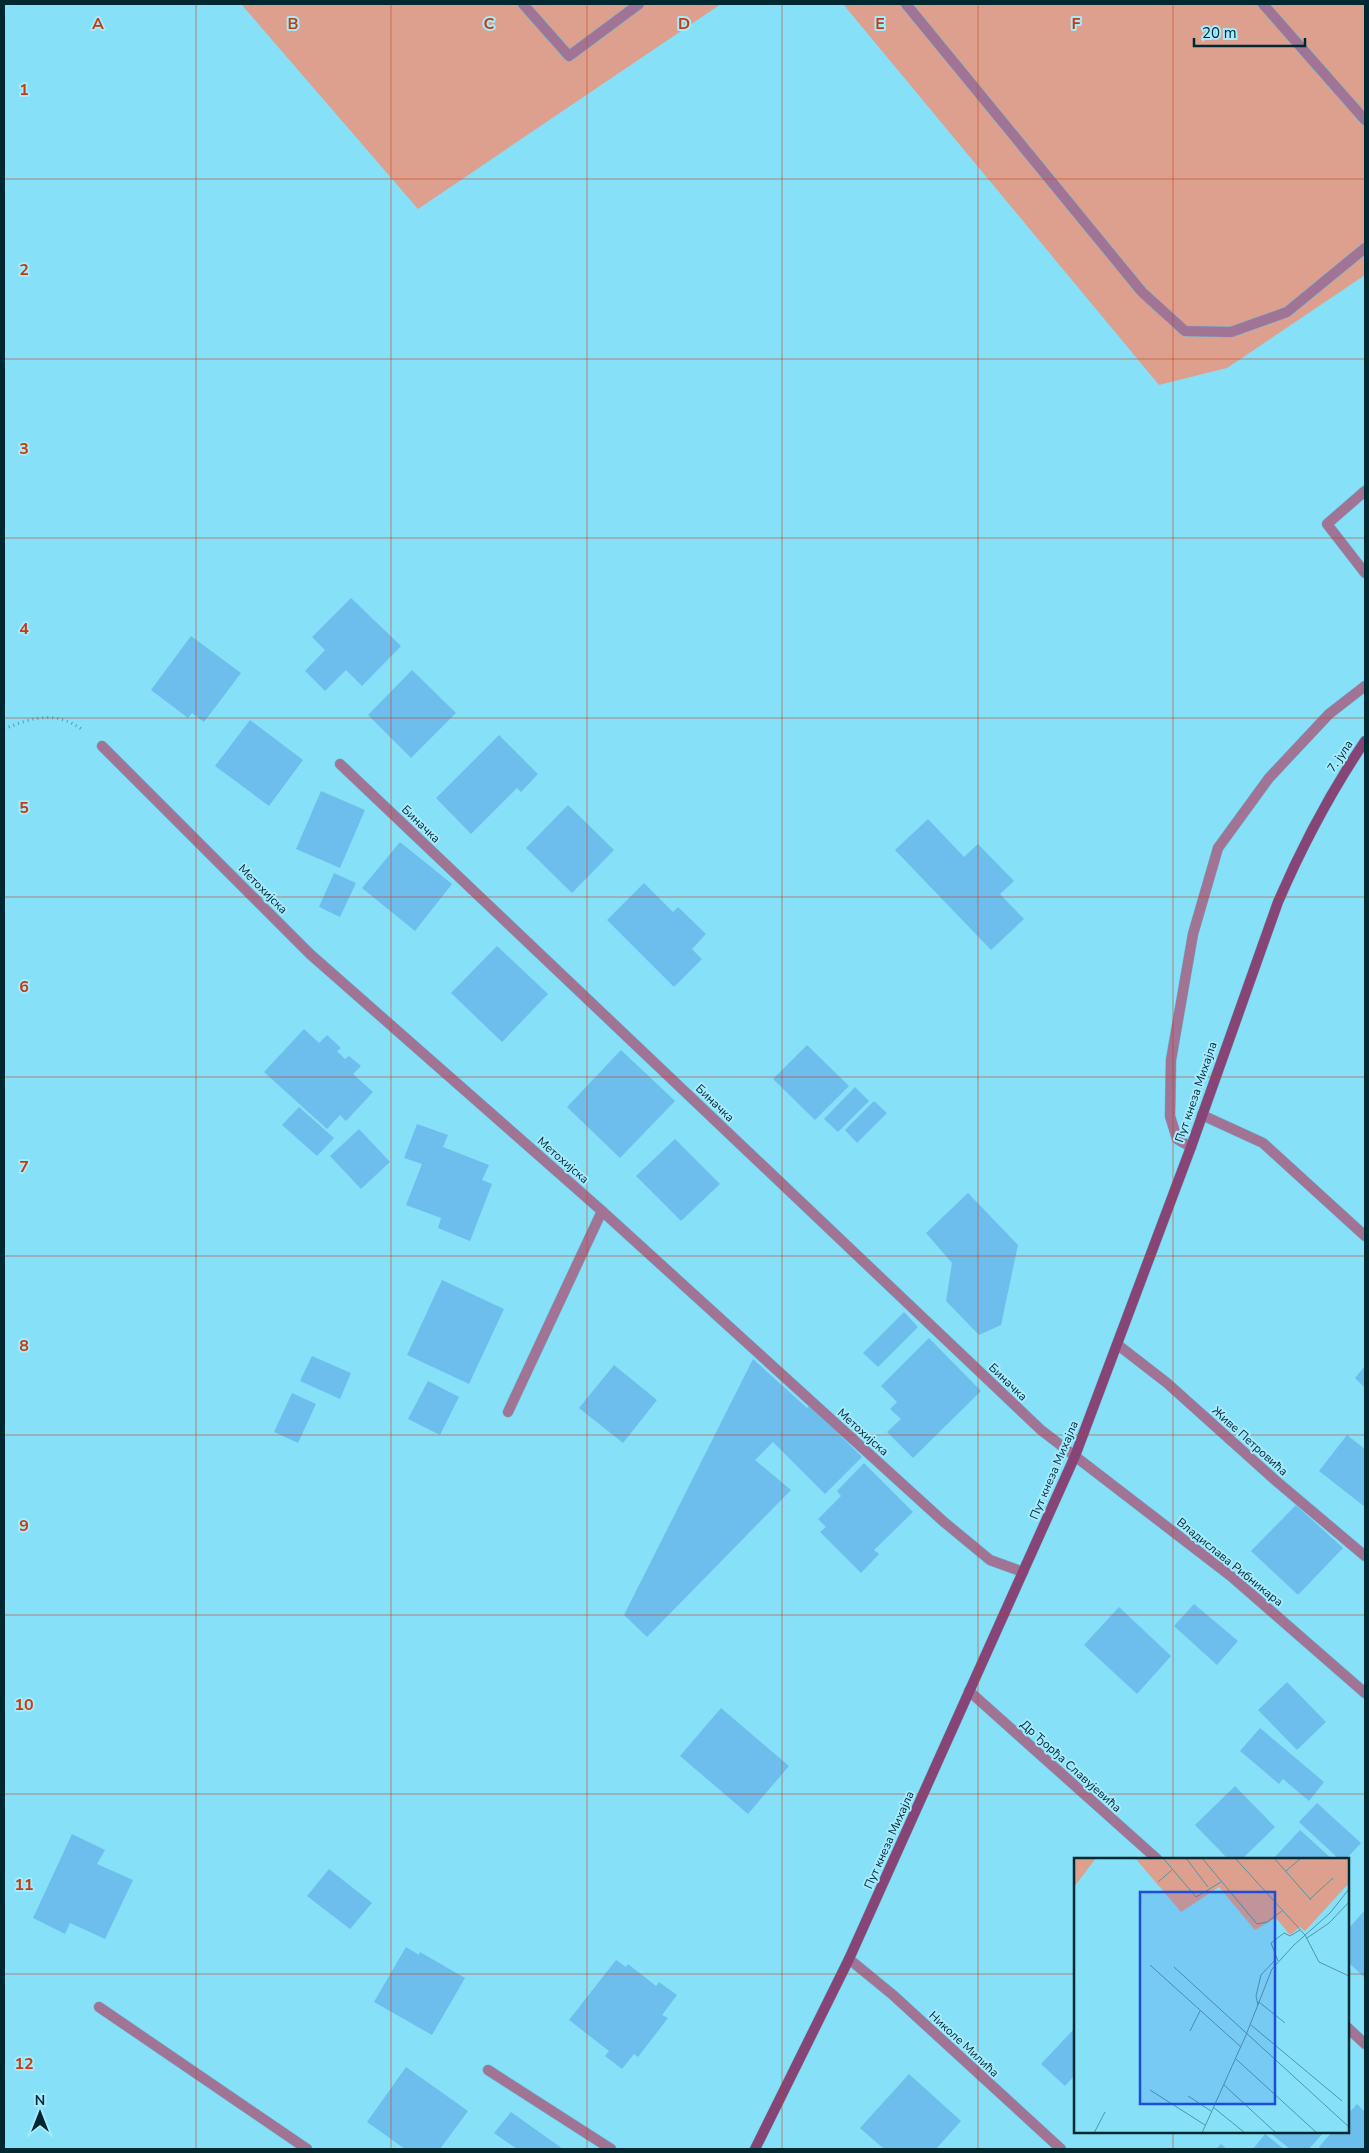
<svg xmlns="http://www.w3.org/2000/svg" width="1369" height="2153" font-family="'Nunito Sans',sans-serif">
  <style>
    .green { fill: #dda08e }
    .building { fill: #6ebeed }
    .lines { fill: none; stroke-linecap: round; stroke-linejoin: round }
    .lane-casing { stroke: #6bbbd0; stroke-width: 11 }
    .street-casing { stroke: #6bbbd0; stroke-width: 11 }
    .secondary-casing { stroke: #6bbbd0; stroke-width: 11 }
    .path { stroke: #559db0; stroke-width: 3; stroke-dasharray: 1 4; stroke-linecap: butt }
    .lane { stroke: #a17395; stroke-width: 10 }
    .street { stroke: #a17395; stroke-width: 10 }
    .secondary { stroke: #874577; stroke-width: 10 }
    .grid { fill: none; stroke: #c53d0e; stroke-width: 1; stroke-opacity: 0.55 }
    .labels { text-anchor: middle; stroke-width: 4; stroke-linejoin: round; paint-order: stroke }
    .street-label { font-size: 12px; fill: #002831; stroke: #a5eafe }
    .inset-road { fill: none; stroke: #5096a8; stroke-width: 1 }
    .view { fill: #1d4ed8; fill-opacity: 0.15; stroke: #1d4ed8; stroke-width: 2.5 }
    .inset-edge { fill: none; stroke: #002831; stroke-width: 2.5 }
    .grid-label { font-size: 16px; text-anchor: middle; font-weight: bold; fill: #c53d0e; stroke: #a5eafe; stroke-width: 4; stroke-linejoin: round; paint-order: stroke }
  </style>
  <rect width="100%" height="100%" fill="#86e0f8"/>
  <g class="green">
    <polygon points="241,4 721,4 418,209"/>
    <polygon points="843,4 1365,4 1365,275 1227,368 1159,385"/>
  </g>
  <g class="building">
    <polygon points="351,598 401,646 362,686 346,670 325,691 305,671 325,650 312,637"/>
    <polygon points="191,636 241,673 204,722 192,713 188,718 151,690"/>
    <polygon points="412,670 456,713 411,758 368,715"/>
    <polygon points="250,720 303,760 269,806 215,766"/>
    <polygon points="499,735 538,774 521,792 517,788 471,834 436,798"/>
    <polygon points="321,791 365,810 340,868 296,849"/>
    <polygon points="568,805 614,850 572,893 526,848"/>
    <polygon points="928,819 964,857 978,844 1014,881 1000,894 1024,919 991,950 895,850"/>
    <polygon points="400,842 452,884 415,931 362,888"/>
    <polygon points="334,873 356,883 340,917 319,907"/>
    <polygon points="644,883 673,912 678,907 706,934 692,949 702,959 674,987 607,920"/>
    <polygon points="497,946 548,994 502,1042 451,993"/>
    <polygon points="304,1029 319,1043 327,1035 341,1048 337,1051 345,1059 349,1056 361,1066 353,1074 373,1092 346,1121 340,1115 327,1129 264,1072"/>
    <polygon points="807,1045 849,1086 815,1120 773,1079"/>
    <polygon points="621,1050 675,1101 620,1158 567,1107"/>
    <polygon points="855,1087 869,1101 838,1132 824,1119"/>
    <polygon points="874,1101 887,1113 857,1143 845,1130"/>
    <polygon points="299,1107 334,1138 317,1156 282,1125"/>
    <polygon points="417,1124 448,1135 443,1147 489,1165 482,1180 492,1184 470,1241 438,1228 441,1218 406,1205 422,1164 404,1158"/>
    <polygon points="359,1129 390,1162 361,1189 330,1156"/>
    <polygon points="675,1139 720,1184 681,1221 636,1176"/>
    <polygon points="968,1193 1018,1245 1001,1325 979,1335 946,1301 952,1263 926,1233"/>
    <polygon points="442,1280 504,1309 469,1384 407,1355"/>
    <polygon points="904,1312 918,1327 878,1367 863,1353"/>
    <polygon points="929,1338 981,1391 913,1458 887,1432 901,1419 890,1409 897,1402 881,1386"/>
    <polygon points="312,1356 351,1373 340,1399 300,1381"/>
    <polygon points="753,1359 807,1408 810,1405 862,1457 825,1494 773,1442 755,1460 791,1490 647,1637 624,1615"/>
    <polygon points="614,1365 657,1400 623,1443 579,1408"/>
    <polygon points="1365,1366 1365,1388 1355,1378"/>
    <polygon points="428,1381 459,1397 440,1435 408,1419"/>
    <polygon points="292,1393 316,1404 298,1443 274,1432"/>
    <polygon points="1347,1435 1365,1449 1365,1507 1319,1471"/>
    <polygon points="864,1463 913,1512 874,1550 879,1554 861,1573 820,1532 826,1527 818,1519 841,1496 837,1491"/>
    <polygon points="1296,1505 1343,1548 1298,1595 1251,1551"/>
    <polygon points="1194,1604 1238,1641 1217,1665 1174,1626"/>
    <polygon points="1119,1607 1171,1656 1137,1694 1084,1645"/>
    <polygon points="1287,1682 1326,1722 1297,1750 1258,1710"/>
    <polygon points="721,1708 789,1766 748,1814 680,1756"/>
    <polygon points="1260,1728 1324,1782 1309,1801 1283,1779 1279,1784 1240,1751"/>
    <polygon points="1235,1786 1275,1827 1242,1859 1228,1859 1195,1825"/>
    <polygon points="1317,1803 1361,1843 1346,1859 1339,1859 1299,1822"/>
    <polygon points="1300,1830 1332,1859 1273,1859"/>
    <polygon points="72,1834 105,1850 97,1864 133,1880 105,1939 70,1923 65,1934 33,1918"/>
    <polygon points="329,1869 372,1903 350,1929 307,1896"/>
    <polygon points="1365,1910 1365,1978 1348,1962 1348,1929"/>
    <polygon points="406,1947 419,1955 420,1952 465,1978 432,2035 374,2002"/>
    <polygon points="616,1960 626,1967 628,1964 656,1986 659,1982 677,1995 662,2015 668,2018 638,2057 634,2054 622,2069 605,2056 609,2051 569,2020"/>
    <polygon points="1073,2030 1075,2032 1075,2075 1065,2086 1041,2064"/>
    <polygon points="406,2067 468,2111 440,2149 405,2149 367,2122"/>
    <polygon points="909,2074 961,2121 936,2149 884,2149 860,2128"/>
    <polygon points="1357,2104 1365,2112 1365,2149 1321,2149 1319,2147 1332,2132 1348,2132 1348,2114"/>
    <polygon points="511,2112 563,2149 517,2149 494,2133"/>
    <polygon points="1269,2132 1324,2132 1309,2149 1290,2149"/>
    <polygon points="1265,2134 1284,2149 1253,2149"/>
    <polygon points="1221,2144 1227,2149 1216,2149"/>
  </g>
  <g class="lines">
    <defs>
      <g id="lane">
        <polyline points="523,4 569,56 639,4"/>
        <polyline points="906,4 1142,292 1185,331 1231,332 1287,312 1365,248"/>
        <polyline points="1263,4 1365,120"/>
        <polyline points="1365,491 1327,524 1365,573"/>
        <polyline points="1202,1115 1263,1143 1365,1236"/>
        <polyline points="1191,1147 1177,1139 1170,1116 1171,1060 1193,934 1218,848 1269,778 1329,714 1365,686"/>
        <polyline points="99,2007 307,2149"/>
        <polyline points="488,2070 611,2149"/>
      </g>
      <g id="street">
        <polyline points="102,746 310,954 602,1211 944,1522 990,1560 1023,1572"/>
        <polyline points="340,764 1041,1430 1232,1577 1365,1693"/>
        <polyline points="1118,1345 1167,1383 1275,1480 1365,1556"/>
        <polyline points="508,1412 602,1211"/>
        <polyline points="969,1691 1157,1859"/>
        <polyline points="849,1959 893,1995 1061,2149"/>
        <polyline points="1348,2028 1365,2044"/>
      </g>
      <path id="secondary" d="M755,2149L849,1959L1075,1456L1191,1147L1278,902C1303,844 1330,793 1365,741"/>
    </defs>
    <use href="#lane" class="lane-casing"/>
    <use href="#street" class="street-casing"/>
    <use href="#secondary" class="secondary-casing"/>
    <path class="path" d="M4,729C33,717 57,710 84,731"/>
    <use href="#lane" class="lane"/>
    <use href="#street" class="street"/>
    <use href="#secondary" class="secondary"/>
  </g>
  <path class="grid" d="M196,4V2149M391,4V2149M587,4V2149M782,4V2149M978,4V2149M1173,4V1859M4,179H1365M4,359H1365M4,538H1365M4,718H1365M4,897H1365M4,1077H1365M4,1256H1365M4,1435H1365M4,1615H1365M4,1794H1365M4,1974H1075M1348,1974H1365M1173,2132V2149"/>
  <g class="labels">
    <g class="street-label">
      <text transform="translate(1340 756) rotate(-56)" y="4">7. јула</text>
      <text transform="translate(421 824) rotate(44)" y="4">Биначка</text>
      <text transform="translate(263 889) rotate(45)" y="4">Метохијска</text>
      <text transform="translate(1196 1092) rotate(-71)" y="4">Пут кнеза Михајла</text>
      <text transform="translate(715 1103) rotate(44)" y="4">Биначка</text>
      <text transform="translate(563 1160) rotate(41)" y="4">Метохијска</text>
      <text transform="translate(1008 1382) rotate(44)" y="4">Биначка</text>
      <text transform="translate(863 1432) rotate(42)" y="4">Метохијска</text>
      <text transform="translate(1250 1441) rotate(42)" y="4">Живе Петровића</text>
      <text transform="translate(1054 1470) rotate(-67)" y="4">Пут кнеза Михајла</text>
      <text transform="translate(1230 1562) rotate(39)" y="4">Владислава Рибникара</text>
      <text transform="translate(1071 1766) rotate(42)" y="4">Др Ђорђа Славујевића</text>
      <text transform="translate(889 1840) rotate(-66)" y="4">Пут кнеза Михајла</text>
      <text transform="translate(964 2044) rotate(43)" y="4">Николе Милића</text>
    </g>
  </g>
  <g transform="translate(1074 1858)">
    <rect width="275" height="275" fill="#86e0f8"/>
    <path d="M0,0H22L0,29ZM61,0H275V25L231,73L226,69L216,77L202,60L181,72L145,29L107,54Z" fill="#dda08e"/>
    <path class="inset-road" d="M89,0L122,39L147,24M112,0L134,29M128,0L183,66L193,64L208,53M161,0L231,77L245,104L275,118M200,0L237,42M212,13L227,0M84,24L98,12M236,41L259,20M233,80L255,65L275,44M204,103L197,85L210,75L216,78L226,72M76,107L167,189M100,109L275,269M185,144L211,165M184,147L182,138L187,117L202,101M177,167L268,243M116,173L126,153M162,201L243,275M150,227L202,275M76,232L131,267M114,238L137,253M139,249L171,275M20,275L31,254M128,275L172,177L198,111L220,87L256,55L275,31"/>
    <path class="view" d="M66,34H201V246H66Z"/>
    <rect width="275" height="275" class="inset-edge"/>
  </g>
  <g class="grid-label">
    <text x="98" y="29">A</text>
    <text x="293" y="29">B</text>
    <text x="489" y="29">C</text>
    <text x="684" y="29">D</text>
    <text x="880" y="29">E</text>
    <text x="1076" y="29">F</text>
    <text x="24" y="95">1</text>
    <text x="24" y="275">2</text>
    <text x="24" y="454">3</text>
    <text x="24" y="634">4</text>
    <text x="24" y="813">5</text>
    <text x="24" y="992">6</text>
    <text x="24" y="1172">7</text>
    <text x="24" y="1351">8</text>
    <text x="24" y="1531">9</text>
    <text x="24" y="1710">10</text>
    <text x="24" y="1890">11</text>
    <text x="24" y="2069">12</text>
  </g>
  <rect width="1369" height="2153" fill="none" stroke="#002831" stroke-width="10"/>
  <g transform="translate(40 2113)" stroke="#a5eafe" stroke-width="4" paint-order="stroke">
  <path d="M0-4L9 19L0 12L-9 19Z" fill="#002831"/>
  <text y="-8" font-size="14" font-weight="bold" text-anchor="middle" fill="#002831">N</text>
  </g>
  <path d="M1194 38v8h111v-8" fill="none" stroke="#002831" stroke-width="2.5"/>
  <text x="1202" y="38" font-size="15" fill="#002831" stroke="#a5eafe" stroke-width="4" paint-order="stroke">20 m</text>
</svg>
